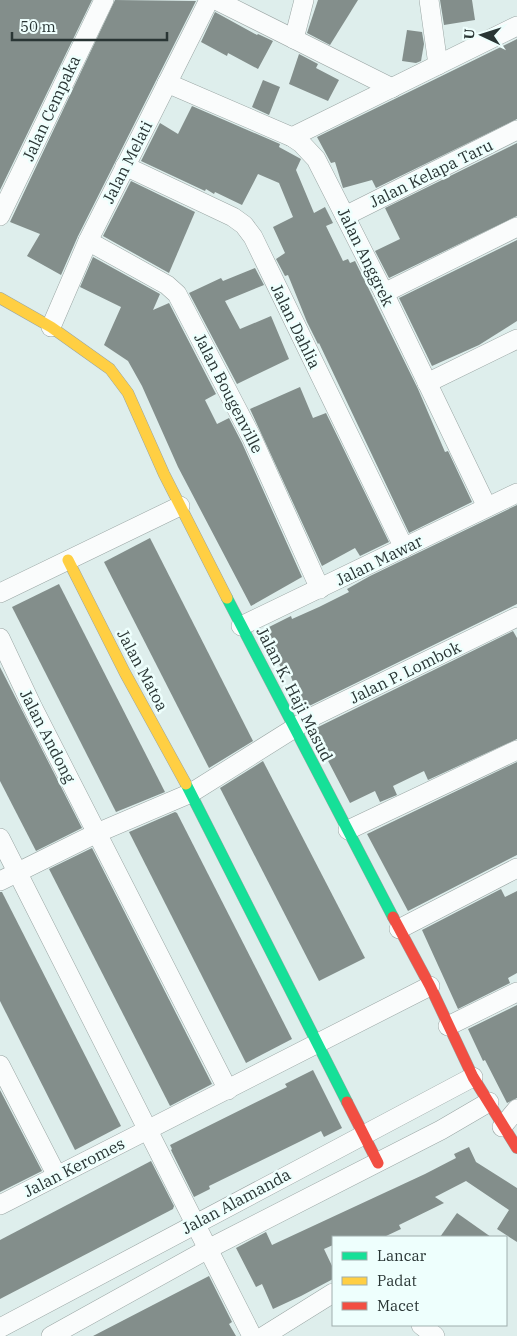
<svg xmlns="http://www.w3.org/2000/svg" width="517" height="1336" font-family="'IBM Plex Serif',serif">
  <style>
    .building { fill: #838e8b }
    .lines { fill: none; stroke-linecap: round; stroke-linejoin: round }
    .street-casing { stroke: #9aa6a4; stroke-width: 20 }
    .fast-casing { stroke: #9aa6a4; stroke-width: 12 }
    .slow-casing { stroke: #9aa6a4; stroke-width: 12 }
    .jam-casing { stroke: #9aa6a4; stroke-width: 12 }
    .street { stroke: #fafcfc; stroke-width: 19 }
    .fast { stroke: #16e098; stroke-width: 11 }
    .slow { stroke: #ffcf43; stroke-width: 11 }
    .jam { stroke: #f24e42; stroke-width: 11 }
    .labels { text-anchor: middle; stroke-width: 5; stroke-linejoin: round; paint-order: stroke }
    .street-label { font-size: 16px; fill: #293534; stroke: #eefffd }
  </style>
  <rect width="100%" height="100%" fill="#deeeec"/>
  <g class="building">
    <polygon points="0,0 92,0 0,190"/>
    <polygon points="115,0 196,1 78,236 61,275 27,256 40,234 10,222"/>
    <polygon points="318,0 358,0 330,45 307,33"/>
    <polygon points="440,0 472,0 475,20 444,25"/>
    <polygon points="215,12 257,35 258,34 273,41 258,69 228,53 227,56 201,42"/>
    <polygon points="407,30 422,32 424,44 421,61 416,63 402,61"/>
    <polygon points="517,39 517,119 376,188 372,180 343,188 335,162 331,163 317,137"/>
    <polygon points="299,54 318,64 316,68 339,80 328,101 289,84"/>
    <polygon points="263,80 280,87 269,115 252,107"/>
    <polygon points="192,106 280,144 279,147 301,159 296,170 314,213 325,207 333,223 326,226 343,261 348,259 350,263 355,261 418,389 445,452 448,451 472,502 409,533 319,343 318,344 307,322 288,275 285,276 276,259 285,253 273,227 293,217 279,183 258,174 242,205 215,192 214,194 206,189 205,191 141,161 160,123 178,134"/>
    <polygon points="517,143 517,216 389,278 375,251 400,239 385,208"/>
    <polygon points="131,181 195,212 169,273 103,236"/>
    <polygon points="517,240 517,321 479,345 432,366 399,298"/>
    <polygon points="93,257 160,294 153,310 169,303 216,394 205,400 217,424 229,418 242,443 302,577 251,606 178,467 142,386 128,361 104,345 121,307 80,287"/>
    <polygon points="255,268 264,285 225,301 240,329 271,316 289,359 237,384 189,293 221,278 223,281"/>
    <polygon points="300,387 313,418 326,413 389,542 360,556 355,548 322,566 250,409"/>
    <polygon points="517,505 517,604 303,709 287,666 281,668 263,630 291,616 292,619 319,607 349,592 347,589 370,576"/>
    <polygon points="150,538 253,741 209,768 104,562"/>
    <polygon points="59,584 165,792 116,812 12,607"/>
    <polygon points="513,631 517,638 517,739 428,780 424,771 393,786 397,795 380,802 375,791 350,803 312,730"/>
    <polygon points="0,667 82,828 36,851 0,781"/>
    <polygon points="263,761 365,958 319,981 220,788"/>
    <polygon points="517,762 517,855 408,911 367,834"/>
    <polygon points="175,812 177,813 292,1039 246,1063 129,832"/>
    <polygon points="92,848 212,1084 170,1106 49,869"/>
    <polygon points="501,889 505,897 517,891 517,973 508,978 510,983 458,1009 422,930"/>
    <polygon points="0,892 2,892 121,1126 75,1150 0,1001"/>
    <polygon points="517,1005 517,1098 507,1103 485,1060 483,1061 468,1029"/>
    <polygon points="313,1070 342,1128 324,1137 321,1131 301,1141 209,1186 210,1189 194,1197 171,1150 172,1149 170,1145 287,1087 285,1084"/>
    <polygon points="0,1090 42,1171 0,1192"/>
    <polygon points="469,1147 476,1162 517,1188 517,1242 497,1229 509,1210 466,1181 435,1197 444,1203 399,1225 401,1229 384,1237 333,1237 333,1245 324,1249 333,1268 333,1279 301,1296 273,1309 262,1284 256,1287 236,1248 266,1232 272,1245 425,1174 456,1158 454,1154"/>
    <polygon points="151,1161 174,1206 173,1209 0,1299 0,1240"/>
    <polygon points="457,1213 491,1237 440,1237"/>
    <polygon points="209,1276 232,1322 229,1324 236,1336 93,1336"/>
  </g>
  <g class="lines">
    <defs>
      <g id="street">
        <polyline points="216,0 392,88"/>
        <polyline points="429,0 438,65"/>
        <polyline points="294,39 304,0"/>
        <polyline points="167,83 292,137 301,143 316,159 384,293 487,507"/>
        <polyline points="292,137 517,26"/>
        <polyline points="125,166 233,217 244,225 253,237 404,548"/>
        <polyline points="0,216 104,0"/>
        <polyline points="345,216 517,130"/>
        <polyline points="88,241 167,285 177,294 252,438 320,589"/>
        <polyline points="384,293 517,227"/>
        <polyline points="51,327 88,241 209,0"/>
        <polyline points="427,383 517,339"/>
        <polyline points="0,593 180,506"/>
        <polyline points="241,626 517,493"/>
        <polyline points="0,638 32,706 228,1090"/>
        <polyline points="348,830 517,750"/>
        <polyline points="0,838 252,1336"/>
        <polyline points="0,881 97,833 191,793 312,717 517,617"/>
        <polyline points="399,929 517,868"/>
        <polyline points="448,1026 517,992"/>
        <polyline points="0,1065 57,1176"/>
        <polyline points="502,1127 517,1109"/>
        <polyline points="0,1205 430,986"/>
        <polyline points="421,1325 435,1336"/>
        <polyline points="0,1328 473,1077"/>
        <polyline points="51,1336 208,1249 441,1130 489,1102"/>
        <polyline points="264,1336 333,1293"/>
      </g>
      <g id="fast">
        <polyline points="227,598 393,917"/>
        <polyline points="186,784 347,1102"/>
      </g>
      <g id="slow">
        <polyline points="0,298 51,327 110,369 128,393 164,474 227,598"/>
        <polyline points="68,560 125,673 186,784"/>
      </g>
      <g id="jam">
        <polyline points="393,917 430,986 473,1077 517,1148"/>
        <polyline points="347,1102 378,1163"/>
      </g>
    </defs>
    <use href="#street" class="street-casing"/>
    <use href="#fast" class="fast-casing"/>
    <use href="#slow" class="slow-casing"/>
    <use href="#jam" class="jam-casing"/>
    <use href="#street" class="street"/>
    <use href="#fast" class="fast"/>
    <use href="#slow" class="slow"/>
    <use href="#jam" class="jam"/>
  </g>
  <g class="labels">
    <g class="street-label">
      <text transform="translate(51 108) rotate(-65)" y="6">Jalan Cempaka</text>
      <text transform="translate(127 162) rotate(-63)" y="6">Jalan Melati</text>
      <text transform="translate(431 173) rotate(-26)" y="6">Jalan Kelapa Taru</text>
      <text transform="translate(366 257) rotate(64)" y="6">Jalan Anggrek</text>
      <text transform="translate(296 326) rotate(64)" y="6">Jalan Dahlia</text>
      <text transform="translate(229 393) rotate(63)" y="6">Jalan Bougenville</text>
      <text transform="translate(379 560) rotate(-26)" y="6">Jalan Mawar</text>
      <text transform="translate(143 670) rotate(62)" y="6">Jalan Matoa</text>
      <text transform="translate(405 672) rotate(-26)" y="6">Jalan P. Lombok</text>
      <text transform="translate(295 694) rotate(63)" y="6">Jalan K. Haji Masud</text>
      <text transform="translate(48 736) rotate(63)" y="6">Jalan Andong</text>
      <text transform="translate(74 1167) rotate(-27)" y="6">Jalan Keromes</text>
      <text transform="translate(236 1201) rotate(-28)" y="6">Jalan Alamanda</text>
    </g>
  </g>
  <rect x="332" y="1236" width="175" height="90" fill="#eefffd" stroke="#9faead"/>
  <rect x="342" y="1252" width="25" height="8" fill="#16e098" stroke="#9faead"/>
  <text x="377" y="1261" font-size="15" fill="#293534">Lancar</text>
  <rect x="342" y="1277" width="25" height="8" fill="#ffcf43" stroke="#9faead"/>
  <text x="377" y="1286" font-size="15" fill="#293534">Padat</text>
  <rect x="342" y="1302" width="25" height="8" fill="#f24e42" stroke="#9faead"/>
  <text x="377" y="1311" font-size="15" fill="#293534">Macet</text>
  <g transform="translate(482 35) rotate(274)" stroke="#eefffd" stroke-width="4" paint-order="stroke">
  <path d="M0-4L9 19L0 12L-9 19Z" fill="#293534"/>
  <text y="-8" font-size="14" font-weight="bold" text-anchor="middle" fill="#293534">U</text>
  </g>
  <path d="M12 32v8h155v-8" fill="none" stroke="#293534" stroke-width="2.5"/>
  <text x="20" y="32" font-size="15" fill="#293534" stroke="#eefffd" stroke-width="4" paint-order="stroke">50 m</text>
</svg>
